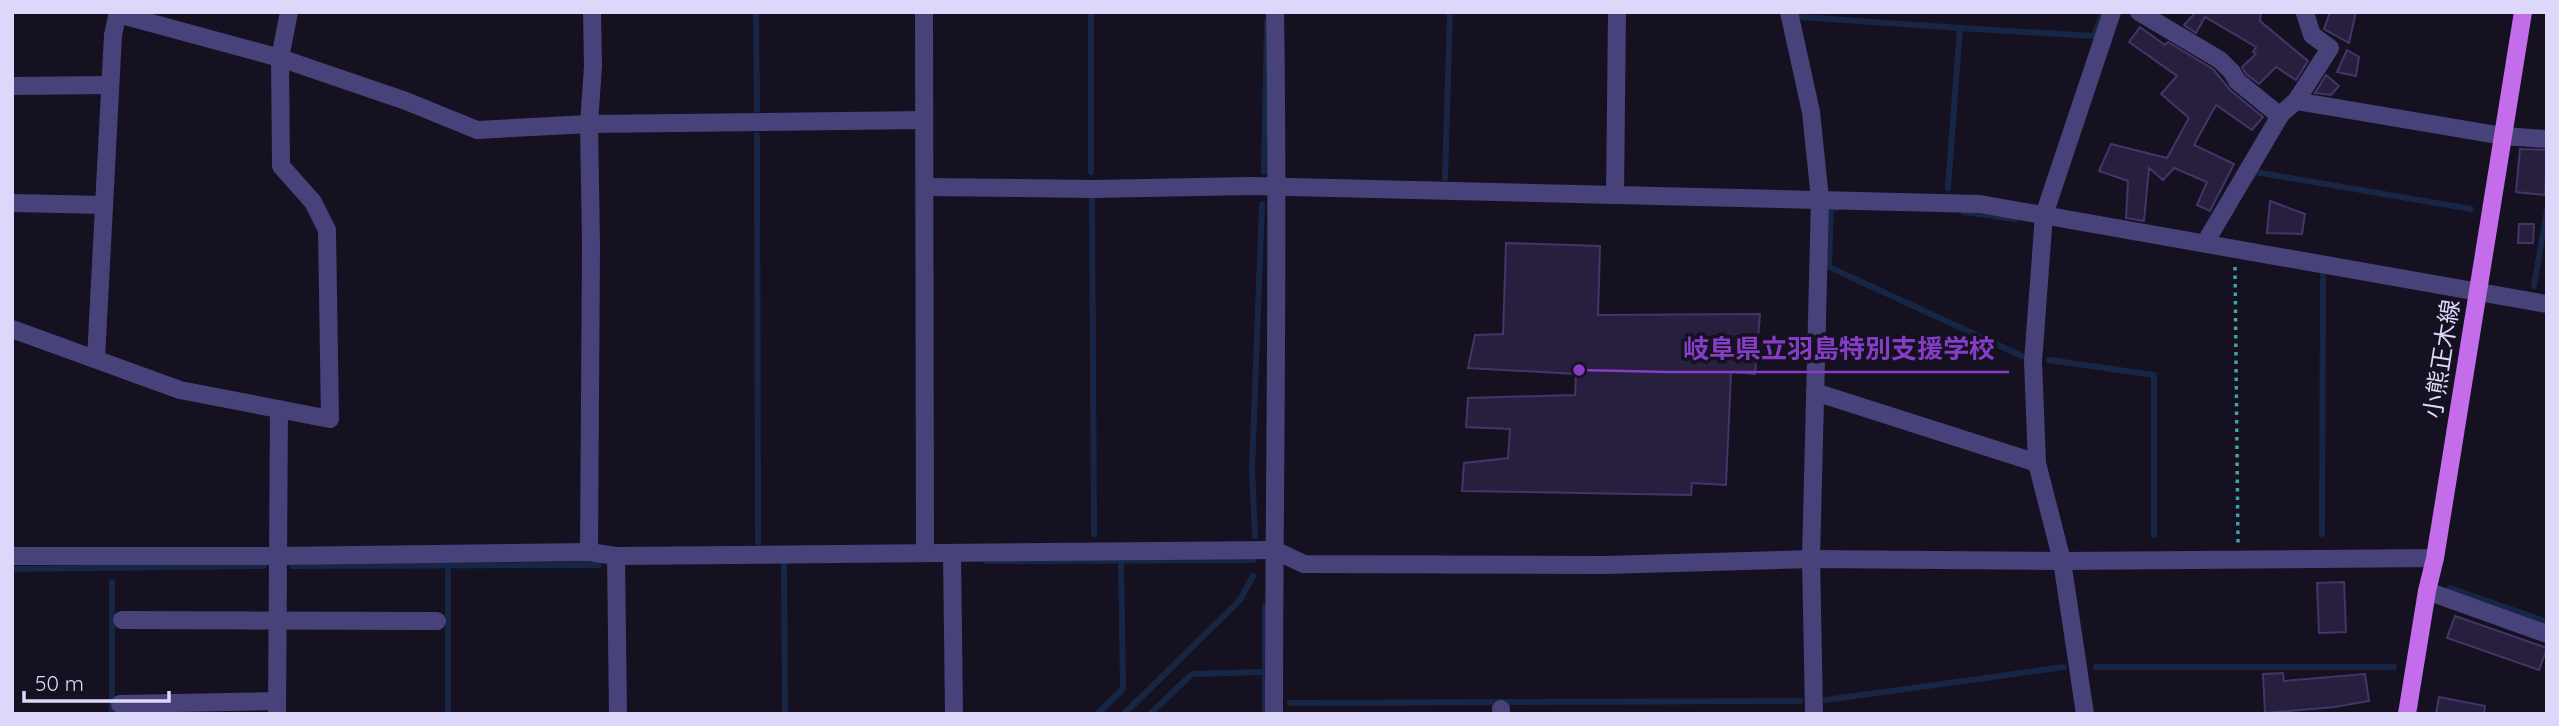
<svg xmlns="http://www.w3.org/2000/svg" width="2559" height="726" font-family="Quicksand,'Noto Sans JP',sans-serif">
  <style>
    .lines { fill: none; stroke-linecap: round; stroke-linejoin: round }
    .stream { stroke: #172645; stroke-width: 6 }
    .building { fill: #281f3f; stroke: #423568; stroke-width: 2 }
    .path { stroke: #3fa5a5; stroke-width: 3.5; stroke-dasharray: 3.5 5; stroke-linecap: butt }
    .minor { stroke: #48427a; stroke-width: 18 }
    .major { stroke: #c36dea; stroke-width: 18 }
    .labels { text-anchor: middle; stroke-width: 7; stroke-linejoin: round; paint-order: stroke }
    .street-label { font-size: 24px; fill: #ddd7f9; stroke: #151121 }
    .leader { fill: none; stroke: #853dc5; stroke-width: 2.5 }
    .callout-dot { fill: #853dc5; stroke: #151121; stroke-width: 2.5 }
    .callout-label { font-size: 26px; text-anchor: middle; font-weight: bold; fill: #853dc5; stroke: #151121; stroke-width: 7; stroke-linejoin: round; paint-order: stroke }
  </style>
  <rect width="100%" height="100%" fill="#151121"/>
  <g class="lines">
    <g class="stream">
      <polyline points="756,12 757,110"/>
      <polyline points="1091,12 1091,172"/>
      <polyline points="1801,17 1960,28 1948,188"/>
      <polyline points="1960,28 2094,36 2103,12"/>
      <polyline points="757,135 758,542"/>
      <polyline points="1264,172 1267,21"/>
      <polyline points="2252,177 2255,172 2471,209"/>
      <polyline points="1445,178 1450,12"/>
      <polyline points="1092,196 1094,534"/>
      <polyline points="1837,208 1831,208 1829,267 2022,356"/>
      <polyline points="1964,212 2015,219"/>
      <polyline points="2534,286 2547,210"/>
      <polyline points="2049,360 2154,375 2154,535"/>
      <polyline points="2322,534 2323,273"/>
      <polyline points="1255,536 1252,470 1262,204"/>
      <polyline points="987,561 1254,560"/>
      <polyline points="784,563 785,714"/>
      <polyline points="448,564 448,714"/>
      <polyline points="293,566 598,565"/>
      <polyline points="12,569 264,566"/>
      <polyline points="2450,588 2547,622"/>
      <polyline points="2096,667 2394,667"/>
      <polyline points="1826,700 2064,667"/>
      <polyline points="1290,703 1800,701"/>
      <polyline points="112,714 112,582"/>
      <polyline points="1097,714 1123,689 1121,561"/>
      <polyline points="1124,714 1240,600 1253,576"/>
      <polyline points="1150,714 1192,674 1265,672"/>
      <polyline points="1265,714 1265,606"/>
    </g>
  </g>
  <g class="building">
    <polygon points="2196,12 2261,12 2260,21 2308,61 2296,80 2276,67 2259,84 2246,74 2242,67 2256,54 2253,52 2256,47 2205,17 2196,33 2184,25"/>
    <polygon points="2330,12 2356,12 2349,43 2324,29"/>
    <polygon points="2140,27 2165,45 2168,42 2213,69 2230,90 2263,117 2252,130 2216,105 2194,145 2234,164 2210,211 2197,205 2207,182 2174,168 2163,180 2149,168 2144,221 2126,218 2128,181 2099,171 2111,144 2167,158 2189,118 2161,94 2177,76 2129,42"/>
    <polygon points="2347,50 2359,57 2356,76 2337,72"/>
    <polygon points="2326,75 2339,86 2331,95 2315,93"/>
    <polygon points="2520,149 2547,150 2545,195 2516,192"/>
    <polygon points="2270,201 2305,214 2302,234 2267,233"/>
    <polygon points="2519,224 2534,224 2533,243 2518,243"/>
    <polygon points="1506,243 1600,246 1598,315 1760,314 1755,374 1731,372 1726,485 1692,483 1691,495 1462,491 1464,463 1508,458 1510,429 1466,427 1468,398 1575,395 1576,374 1468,368 1475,335 1503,334"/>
    <polygon points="2344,582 2346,632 2319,633 2317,583"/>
    <polygon points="2455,616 2547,648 2539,670 2447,638"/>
    <polygon points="2283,673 2284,681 2365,674 2369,701 2335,707 2265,713 2263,674"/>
    <polygon points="2439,697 2485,706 2484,714 2436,714"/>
  </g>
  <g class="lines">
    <polyline class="path" points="2235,267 2238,543"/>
    <g class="minor">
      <polyline points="924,12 925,553"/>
      <polyline points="1789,12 1811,112 1820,199 1811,559 1814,714"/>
      <polyline points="2139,12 2220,60 2232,72 2237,81 2280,116"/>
      <polyline points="118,14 280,58 406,101 477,130 589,124 923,120"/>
      <polyline points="12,86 110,85"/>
      <polyline points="2296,101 2330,48 2312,35 2305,13"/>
      <polyline points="925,187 1093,189 1251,186 1980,204 2547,304"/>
      <polyline points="1615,195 1617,12"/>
      <polyline points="12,203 104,205"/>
      <polyline points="2205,243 2281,114 2296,101 2503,136 2547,139"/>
      <polyline points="12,329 180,390 330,419 327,230 313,202 281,166 280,58 289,12"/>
      <polyline points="96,359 113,35 118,12"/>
      <polyline points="1815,392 2037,463"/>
      <polyline points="589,552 591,244 589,124 593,66 592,12"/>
      <polyline points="952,553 954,714"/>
      <polyline points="12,556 279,556 589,552 616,556 1274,550 1304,564 1605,565 1811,559 2062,561 2435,558"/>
      <polyline points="616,556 618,714"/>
      <polyline points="2427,591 2547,634"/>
      <polyline points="122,620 437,621"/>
      <polyline points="120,704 277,701"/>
      <polyline points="1501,709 1501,714"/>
      <polyline points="277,714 279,409"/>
      <path d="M1274,714C1274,480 1279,246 1275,12"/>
      <polyline points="2085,714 2062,561 2037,463 2033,362 2044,215 2112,12"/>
    </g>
    <polyline class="major" points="2407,714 2427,591 2435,558 2523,12"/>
  </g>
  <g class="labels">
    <g class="street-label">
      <text transform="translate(2442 359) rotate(-81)" y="8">小熊正木線</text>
    </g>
  </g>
  <path class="leader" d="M1579 370L1669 372H2009"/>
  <circle class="callout-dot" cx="1579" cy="370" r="7"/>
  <g class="callout-label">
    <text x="1839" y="358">岐阜県立羽島特別支援学校</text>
  </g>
  <rect width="2559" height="726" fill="none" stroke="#ddd7f9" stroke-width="28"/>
  <path d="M24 691v10h145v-10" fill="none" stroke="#ddd7f9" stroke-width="3.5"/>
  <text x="35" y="691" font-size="21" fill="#ddd7f9" stroke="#151121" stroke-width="5" paint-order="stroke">50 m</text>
</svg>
